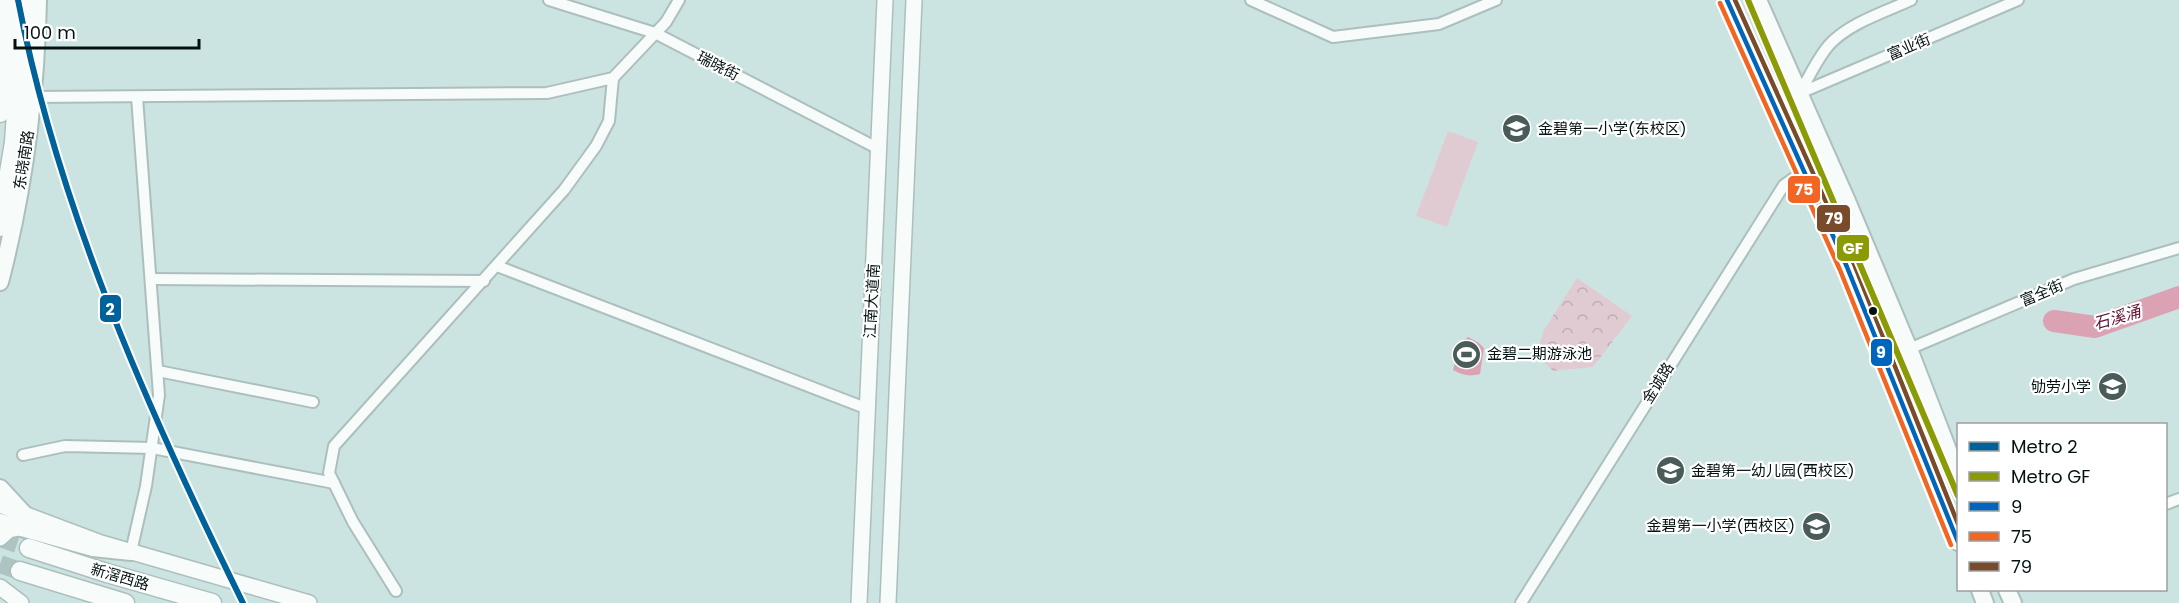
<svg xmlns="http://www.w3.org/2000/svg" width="2179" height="603" font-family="Poppins,'Noto Sans SC',sans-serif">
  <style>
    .forest { fill: url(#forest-crowns) }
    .pitch { fill: #e1cbd2 }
    .water { fill: #dba2b4 }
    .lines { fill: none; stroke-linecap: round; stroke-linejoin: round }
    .river { stroke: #dba2b4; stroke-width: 22 }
    .trunk-tunnel { stroke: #aec4c2; stroke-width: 18; stroke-dasharray: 18 9; stroke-linecap: butt }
    .minor-casing { stroke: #acbfbd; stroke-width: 14 }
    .secondary-casing { stroke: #acbfbd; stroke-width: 18 }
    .primary-casing { stroke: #acbfbd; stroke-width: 20 }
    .trunk-casing { stroke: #acbfbd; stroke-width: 21 }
    .minor { stroke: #f7fbfa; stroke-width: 10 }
    .secondary { stroke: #f7fbfa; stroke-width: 15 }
    .primary { stroke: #f7fbfa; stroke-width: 16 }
    .trunk { stroke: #f7fbfa; stroke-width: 18 }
    .bus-1-casing { stroke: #fff; stroke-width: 9 }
    .bus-2-casing { stroke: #fff; stroke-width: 9 }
    .bus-3-casing { stroke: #fff; stroke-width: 9 }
    .bus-1 { stroke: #0065bd; stroke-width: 4.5 }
    .bus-2 { stroke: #f26522; stroke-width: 4.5 }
    .bus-3 { stroke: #7a4b2a; stroke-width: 4.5 }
    .metro-1-casing { stroke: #fff; stroke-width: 10 }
    .metro-2-casing { stroke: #fff; stroke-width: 10 }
    .metro-1 { stroke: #00629b; stroke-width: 6 }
    .metro-2 { stroke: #8a9b05; stroke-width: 6 }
    .bus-dot { fill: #031211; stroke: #fff; stroke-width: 2 }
    .labels { text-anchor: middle; stroke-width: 4.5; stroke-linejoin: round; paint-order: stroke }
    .street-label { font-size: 15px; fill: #031211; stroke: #fff }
    .poi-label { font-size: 15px; fill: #031211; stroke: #fff; text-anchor: start }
    .water-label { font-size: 16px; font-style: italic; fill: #621232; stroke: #fff }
    .line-badge { stroke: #fff; stroke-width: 2 }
    .badge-label { font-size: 16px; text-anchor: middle; font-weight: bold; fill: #fff }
  </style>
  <defs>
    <pattern id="forest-crowns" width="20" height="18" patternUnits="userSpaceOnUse" patternTransform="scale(1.5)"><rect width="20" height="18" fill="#e1cbd2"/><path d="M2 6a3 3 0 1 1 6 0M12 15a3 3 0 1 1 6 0" fill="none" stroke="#bfadb3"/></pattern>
  </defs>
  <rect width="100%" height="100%" fill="#cce4e1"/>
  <polygon class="forest" points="1577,278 1632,316 1593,367 1553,371 1536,354 1544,330"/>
  <polygon class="pitch" points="1448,131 1478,142 1447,227 1416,216"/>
  <path class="water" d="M1468,337L1479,343L1484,348L1480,374C1470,377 1462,375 1453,370L1460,344Z"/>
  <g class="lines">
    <polyline class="river" points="2054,321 2095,327 2179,297"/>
    <g class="trunk-tunnel">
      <polyline points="0,538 29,548"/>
      <polyline points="0,564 20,571"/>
    </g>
    <defs>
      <g id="minor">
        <polyline points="549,0 655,33 879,149"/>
        <polyline points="1251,0 1333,37 1439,24 1496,0"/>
        <polyline points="1800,93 2018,0"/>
        <path d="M1800,93C1809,77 1817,59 1829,45C1849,23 1885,12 1911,0"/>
        <polyline points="33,97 547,93 613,78 666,22 679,0"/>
        <polyline points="497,266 868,409"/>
        <polyline points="151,279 484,281"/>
        <polyline points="1909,349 2074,279 2179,248"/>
        <polyline points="158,371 313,402"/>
        <polyline points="23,455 65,446 152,448 334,483"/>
        <polyline points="2166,504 2179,499"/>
        <polyline points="131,552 146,486 159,395 137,97"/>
        <polyline points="396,591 353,522 329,473 334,446 564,190 596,146 609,121 613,78"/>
        <polyline points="1521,603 1784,185 1804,171"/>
      </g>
      <g id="secondary">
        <polyline points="0,505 101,543 309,603"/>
        <polyline points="0,538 9,530 24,527"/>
        <polyline points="0,587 21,603"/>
        <polyline points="859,603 885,0"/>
        <polyline points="888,603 914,0"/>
      </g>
      <g id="primary">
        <polyline points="1727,0 1847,267 1941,502 1958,542"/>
        <polyline points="1758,0 1847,201 1909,349 1958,476"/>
        <path d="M0,282C24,190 36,95 38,0"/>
        <polyline points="0,488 25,515"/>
        <polyline points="0,522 93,548 131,552"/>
        <polyline points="1980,590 1985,603"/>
        <polyline points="2007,590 2013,603"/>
      </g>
      <g id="trunk">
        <polyline points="0,113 7,0"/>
        <polyline points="0,227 14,142 24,0"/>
        <polyline points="29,548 107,573 212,603"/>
        <polyline points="20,571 125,603"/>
      </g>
    </defs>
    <use href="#minor" class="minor-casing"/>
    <use href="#secondary" class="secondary-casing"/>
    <use href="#primary" class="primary-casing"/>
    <use href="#trunk" class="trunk-casing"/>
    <use href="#minor" class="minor"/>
    <use href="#secondary" class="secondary"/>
    <use href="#primary" class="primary"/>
    <use href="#trunk" class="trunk"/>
    <defs>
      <polyline id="bus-1" points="1727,0 1847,267 1958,542"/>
      <polyline id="bus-2" points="1720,3 1840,270 1951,545"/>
      <polyline id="bus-3" points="1735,0 1854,264 1958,524"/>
    </defs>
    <use href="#bus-1" class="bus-1-casing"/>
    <use href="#bus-2" class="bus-2-casing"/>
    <use href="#bus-3" class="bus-3-casing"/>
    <use href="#bus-1" class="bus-1"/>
    <use href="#bus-2" class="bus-2"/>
    <use href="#bus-3" class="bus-3"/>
    <defs>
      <path id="metro-1" d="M18,0C58,208 149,413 243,603"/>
      <polyline id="metro-2" points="1748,0 1958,496"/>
    </defs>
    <use href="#metro-1" class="metro-1-casing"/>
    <use href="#metro-2" class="metro-2-casing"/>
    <use href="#metro-1" class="metro-1"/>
    <use href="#metro-2" class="metro-2"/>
  </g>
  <defs>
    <symbol id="school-disc" viewBox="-11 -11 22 22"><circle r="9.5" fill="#495c5a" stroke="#fff"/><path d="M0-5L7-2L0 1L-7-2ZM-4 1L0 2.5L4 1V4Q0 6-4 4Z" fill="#fff"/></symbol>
    <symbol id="stadium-disc" viewBox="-11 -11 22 22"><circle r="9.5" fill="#495c5a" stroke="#fff"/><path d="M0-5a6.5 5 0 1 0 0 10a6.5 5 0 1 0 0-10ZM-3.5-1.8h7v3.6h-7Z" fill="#fff"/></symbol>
  </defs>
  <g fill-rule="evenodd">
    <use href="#school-disc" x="1500" y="112" width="33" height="33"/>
    <use href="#stadium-disc" x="1450" y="338" width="33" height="33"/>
    <use href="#school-disc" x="2096" y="370" width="33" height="33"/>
    <use href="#school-disc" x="1654" y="454" width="33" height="33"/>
    <use href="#school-disc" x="1800" y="510" width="33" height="33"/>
  </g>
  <circle class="bus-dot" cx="1873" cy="311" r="5"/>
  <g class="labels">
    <g class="street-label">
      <text transform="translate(1909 47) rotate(-23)" y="5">富业街</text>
      <text transform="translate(718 66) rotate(27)" y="5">瑞晓街</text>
      <text transform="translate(24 160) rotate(-81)" y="5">东晓南路</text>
      <text transform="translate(2042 293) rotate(-23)" y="5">富全街</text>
      <text transform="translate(872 301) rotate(-87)" y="5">江南大道南</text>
      <text transform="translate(1658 383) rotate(-58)" y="5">金诚路</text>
      <text transform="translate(120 577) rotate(16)" y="5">新滘西路</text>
    </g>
    <g class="poi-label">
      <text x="1538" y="134">金碧第一小学(东校区)</text>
      <text x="1487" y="359">金碧二期游泳池</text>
      <text x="2091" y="392" text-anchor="end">劬劳小学</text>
      <text x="1691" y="476">金碧第一幼儿园(西校区)</text>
      <text x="1795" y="531" text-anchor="end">金碧第一小学(西校区)</text>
    </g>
    <g class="water-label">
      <text transform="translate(2117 317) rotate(-16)" y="6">石溪涌</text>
    </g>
  </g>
  <g class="line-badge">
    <rect x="1787" y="175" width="34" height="29" rx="6" fill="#f26522"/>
    <rect x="1816" y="204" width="35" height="29" rx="6" fill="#7a4b2a"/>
    <rect x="1836" y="234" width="34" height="28" rx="6" fill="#8a9b05"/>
    <rect x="99" y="294" width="23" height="29" rx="6" fill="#00629b"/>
    <rect x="1870" y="338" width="23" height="29" rx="6" fill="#0065bd"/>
  </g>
  <g class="badge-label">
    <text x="1804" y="195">75</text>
    <text x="1834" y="224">79</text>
    <text x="1853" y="254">GF</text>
    <text x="110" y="315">2</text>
    <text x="1881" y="358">9</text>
  </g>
  <rect x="1957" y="423" width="210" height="168" fill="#ffffff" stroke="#9aa0a0" stroke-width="1.5"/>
  <rect x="1969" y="442" width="30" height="9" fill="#00629b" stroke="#9aa0a0" stroke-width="1.5"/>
  <text x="2011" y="453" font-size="18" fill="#031211">Metro 2</text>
  <rect x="1969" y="472" width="30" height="9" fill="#8a9b05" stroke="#9aa0a0" stroke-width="1.5"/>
  <text x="2011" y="483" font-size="18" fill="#031211">Metro GF</text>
  <rect x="1969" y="502" width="30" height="9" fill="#0065bd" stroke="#9aa0a0" stroke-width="1.5"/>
  <text x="2011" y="513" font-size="18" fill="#031211">9</text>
  <rect x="1969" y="532" width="30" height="9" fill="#f26522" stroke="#9aa0a0" stroke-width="1.5"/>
  <text x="2011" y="543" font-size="18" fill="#031211">75</text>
  <rect x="1969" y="562" width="30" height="9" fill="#7a4b2a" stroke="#9aa0a0" stroke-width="1.5"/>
  <text x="2011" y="573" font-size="18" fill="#031211">79</text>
  <path d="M15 39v9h184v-9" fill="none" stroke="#031211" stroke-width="3"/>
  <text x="24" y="39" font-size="18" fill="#031211" stroke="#ffffff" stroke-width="4.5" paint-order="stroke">100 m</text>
</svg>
